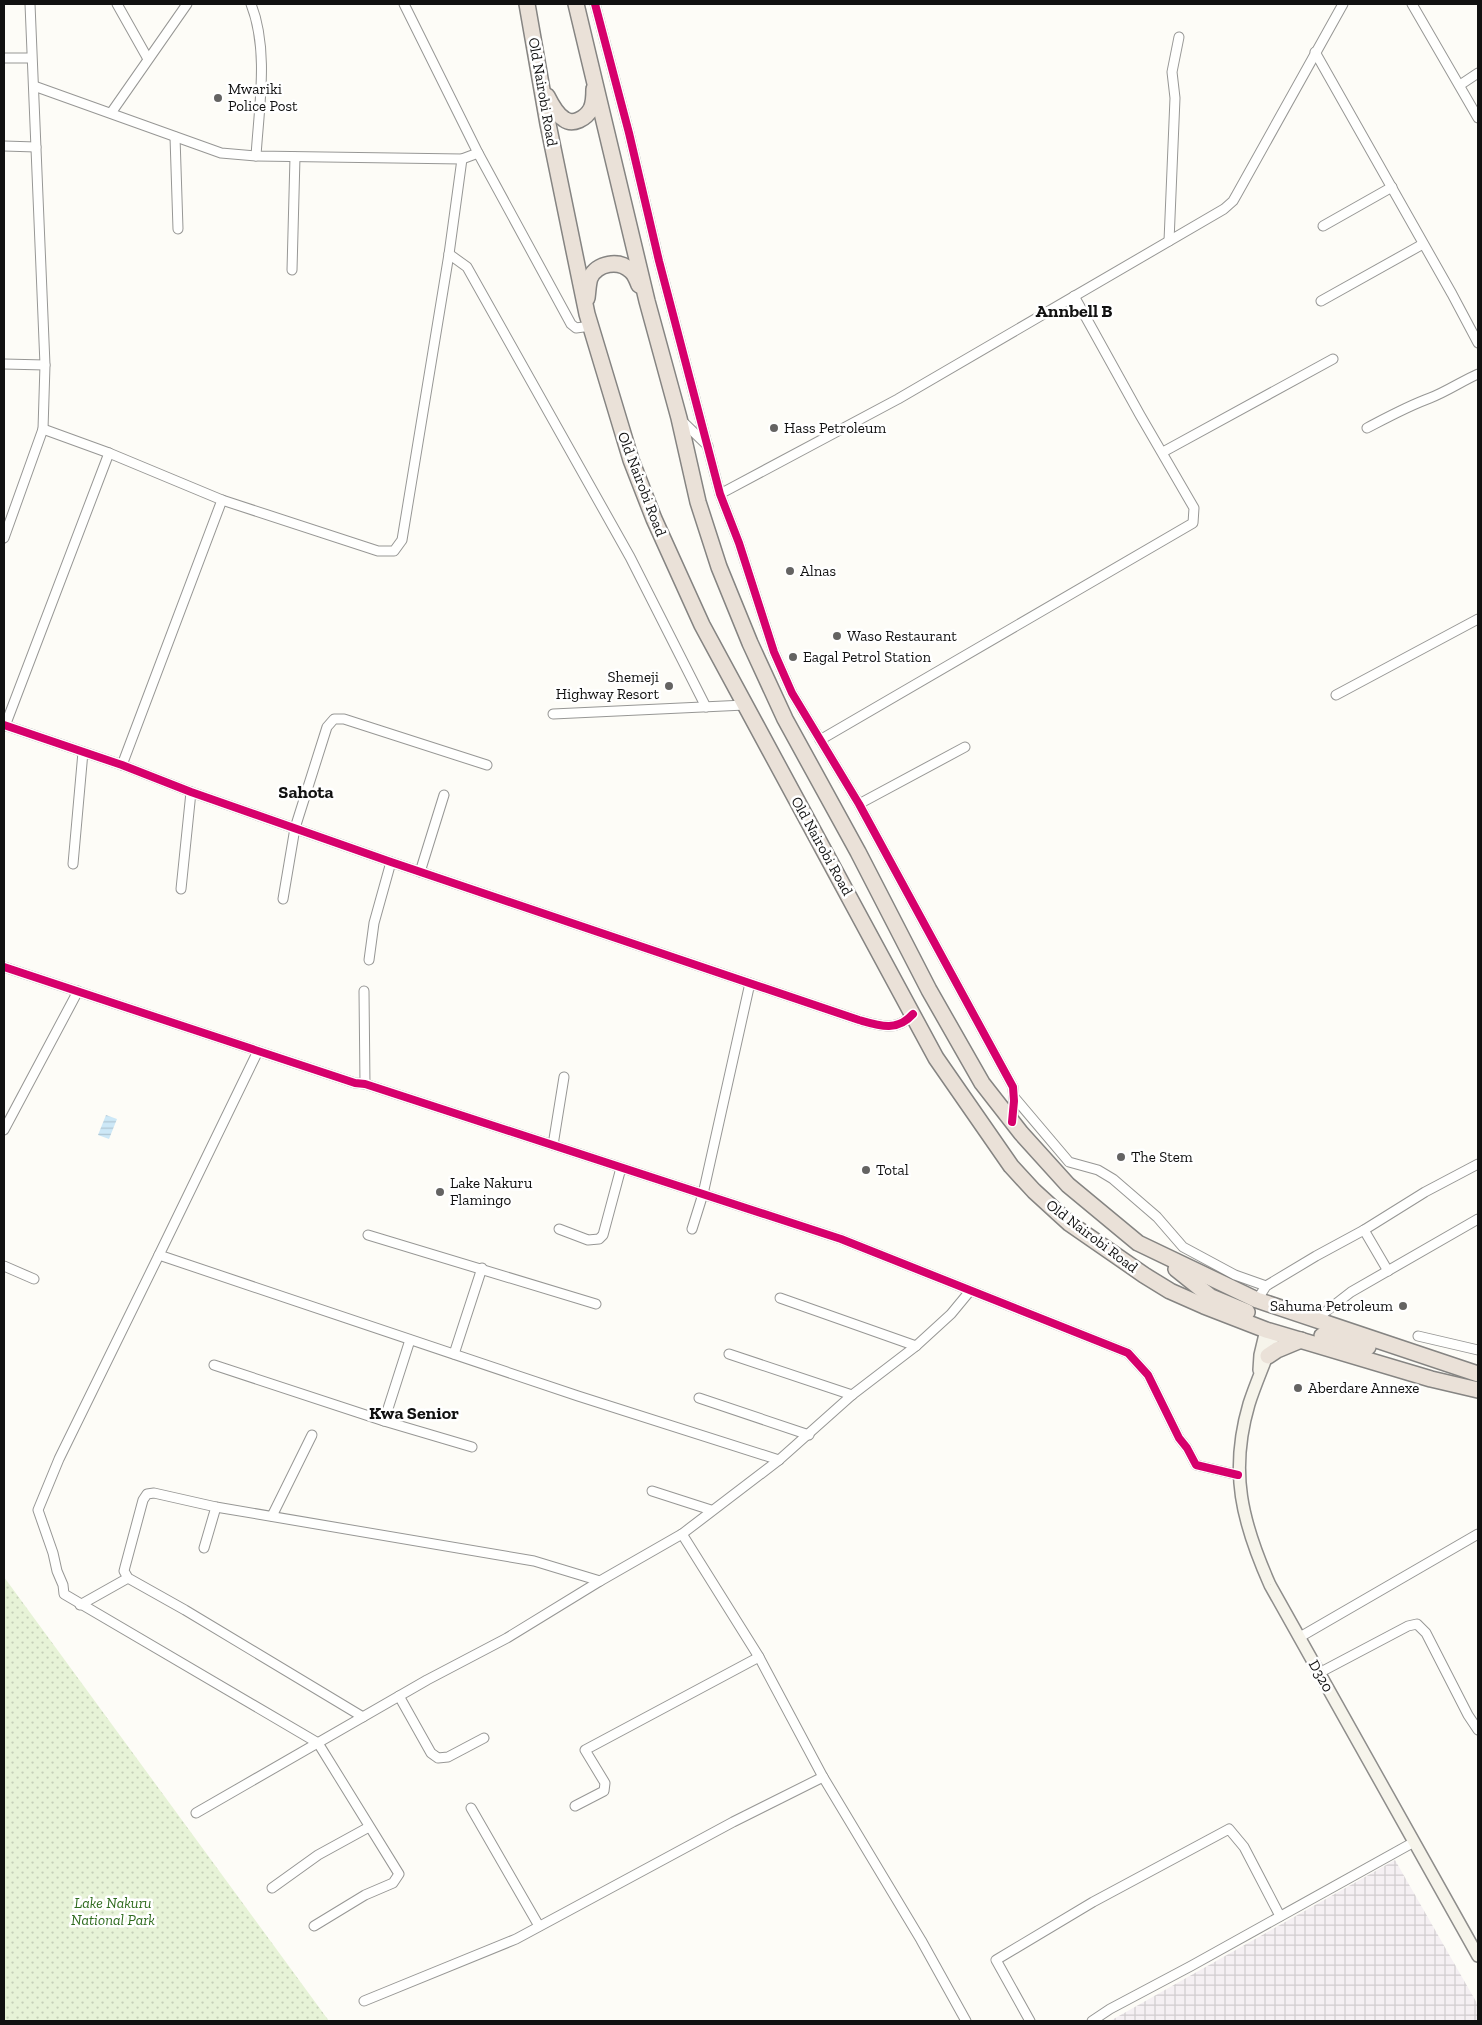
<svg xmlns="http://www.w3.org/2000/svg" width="1482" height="2025" font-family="'Zilla Slab',serif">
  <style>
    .industrial { fill: url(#industrial-grid) }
    .grass { fill: url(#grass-dots) }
    .water { fill: url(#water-rules) }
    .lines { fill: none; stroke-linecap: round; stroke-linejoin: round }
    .street-casing { stroke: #979795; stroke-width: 11 }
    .secondary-casing { stroke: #8e8d8b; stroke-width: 14 }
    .highway-casing { stroke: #858482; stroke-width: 18 }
    .street { stroke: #fffffe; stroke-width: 9 }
    .secondary { stroke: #f6f4eb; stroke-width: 11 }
    .highway { stroke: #eae1d8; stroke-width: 15 }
    .cycleway-casing { stroke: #fff; stroke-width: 11 }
    .cycleway { stroke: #d6006c; stroke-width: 8 }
    .poi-dot { fill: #646362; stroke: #fff; stroke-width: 2 }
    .labels { text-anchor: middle; stroke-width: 5; stroke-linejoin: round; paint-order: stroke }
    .poi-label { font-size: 15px; fill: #111; stroke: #fff; text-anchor: start }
    .street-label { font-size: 15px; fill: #111; stroke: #fff }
    .park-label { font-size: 15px; font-style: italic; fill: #2f6b1f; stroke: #fff }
    .quarter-label { font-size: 18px; font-weight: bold; fill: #111; stroke: #fff }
  </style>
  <defs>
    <pattern id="industrial-grid" width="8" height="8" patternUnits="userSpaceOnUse" patternTransform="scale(1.25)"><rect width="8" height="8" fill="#f5f0f3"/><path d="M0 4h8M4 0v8" fill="none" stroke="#d1cdcf"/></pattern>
    <pattern id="grass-dots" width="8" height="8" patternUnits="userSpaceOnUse" patternTransform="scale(1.25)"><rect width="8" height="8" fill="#e7f3d7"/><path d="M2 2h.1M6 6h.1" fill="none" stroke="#c5cfb8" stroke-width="1.8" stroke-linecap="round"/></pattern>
    <pattern id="water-rules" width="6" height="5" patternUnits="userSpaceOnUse" patternTransform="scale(1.25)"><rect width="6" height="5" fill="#cde8f7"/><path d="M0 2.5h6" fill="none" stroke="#afc6d3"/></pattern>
  </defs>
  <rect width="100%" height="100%" fill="#fdfcf7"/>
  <polygon class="industrial" points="1395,1860 1478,2005 1478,2021 1110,2021"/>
  <polygon class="grass" points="4,1577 329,2021 4,2021"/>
  <polygon class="water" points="106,1115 117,1119 109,1139 98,1135"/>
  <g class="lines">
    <defs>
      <g id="street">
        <polyline points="117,4 148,59"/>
        <path d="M251,4C269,50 259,107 256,156"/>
        <polyline points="404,4 478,153 571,324 576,328 591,326"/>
        <polyline points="595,4 629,133 659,261 720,494 739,543 774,652 792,693 859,804 1013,1087 1014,1101 1012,1122"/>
        <polyline points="1412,4 1478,118"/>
        <polyline points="1315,52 1452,294 1478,343"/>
        <polyline points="4,58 31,58"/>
        <polyline points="1460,85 1478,73"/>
        <polyline points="34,86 221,153 256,156 462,159 478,153"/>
        <polyline points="111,113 187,4"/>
        <polyline points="175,137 178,229"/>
        <polyline points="4,146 36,147"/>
        <polyline points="1323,226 1392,187"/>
        <polyline points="1169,241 1175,98 1172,72 1179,37"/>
        <polyline points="449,254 467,267 630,557 706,707"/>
        <polyline points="292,270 295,157"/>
        <polyline points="1321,301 1423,244"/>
        <polyline points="4,364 45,365"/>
        <polyline points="681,420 708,446"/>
        <path d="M1367,428C1388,417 1408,406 1430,398C1446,392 1462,381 1478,374"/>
        <polyline points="43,429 109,453 222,500 378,551 394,551 402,540 449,254 462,159"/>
        <polyline points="1163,452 1333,359"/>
        <polyline points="720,494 898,399 1224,209 1233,201 1237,194 1343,4"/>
        <polyline points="4,538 43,429 45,365 30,4"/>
        <polyline points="1336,695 1478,619"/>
        <polyline points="553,714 745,705"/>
        <path d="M4,725L122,765L191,792L391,862L859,1020C880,1026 897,1032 913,1014"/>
        <polyline points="5,726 109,453"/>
        <polyline points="820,740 1193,523 1194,508 1140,415 1074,296"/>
        <polyline points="122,765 222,500"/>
        <polyline points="859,804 965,747"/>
        <polyline points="73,864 83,752"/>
        <polyline points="420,872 444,795"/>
        <polyline points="181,889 191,792"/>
        <polyline points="283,899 295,828 327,727 334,719 344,719 487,765"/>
        <polyline points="369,960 374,923 391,862"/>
        <polyline points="4,967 355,1083 365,1084 841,1239 1128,1353 1148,1375 1179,1438 1187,1448 1196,1465 1238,1475"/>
        <polyline points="364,991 365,1084"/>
        <polyline points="258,1051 159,1255 578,1396 779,1460"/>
        <polyline points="1014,1097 1069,1162 1098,1170 1113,1179 1157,1217 1183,1247 1235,1275 1266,1286"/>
        <polyline points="4,1130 78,991"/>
        <polyline points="553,1145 564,1077"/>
        <polyline points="559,1229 588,1240 599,1239 603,1235 621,1168"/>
        <polyline points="692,1229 703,1194 750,983"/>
        <polyline points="1364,1230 1388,1271"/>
        <polyline points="368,1235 596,1304"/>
        <polyline points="159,1255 59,1459 38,1510 53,1553 57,1571 63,1585 64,1594 318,1743 399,1874 393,1883 365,1895 314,1926"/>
        <polyline points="4,1266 34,1279"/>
        <polyline points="780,1298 916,1346"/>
        <polyline points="1257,1300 1266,1286 1316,1256 1364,1230 1425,1192 1478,1164"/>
        <polyline points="1315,1320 1351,1292 1478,1219"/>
        <polyline points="1418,1336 1478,1350"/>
        <polyline points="454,1354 482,1268"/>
        <polyline points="729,1354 852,1395"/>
        <polyline points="214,1365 384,1421 472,1447"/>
        <polyline points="699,1398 809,1435"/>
        <polyline points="384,1421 410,1340"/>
        <polyline points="652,1491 711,1510"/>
        <polyline points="272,1516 312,1435"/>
        <polyline points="682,1534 759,1657 823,1777 921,1940 966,2021"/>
        <polyline points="204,1548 216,1507"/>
        <polyline points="80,1605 128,1578"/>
        <polyline points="1300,1637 1478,1534"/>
        <polyline points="1319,1673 1408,1626 1417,1624 1426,1633 1468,1715 1478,1730"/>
        <polyline points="399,1696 431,1753 438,1758 448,1757 484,1738"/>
        <polyline points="363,1717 185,1610 128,1578 124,1571 125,1567 143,1500 147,1494 154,1493 216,1507 534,1561 600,1581"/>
        <polyline points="575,1806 604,1791 605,1783 585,1750 759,1657"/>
        <polyline points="471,1808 539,1926"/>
        <polyline points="196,1813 427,1680 507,1638 600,1581 682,1534 779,1460 852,1395 916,1346 951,1314 970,1291"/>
        <polyline points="272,1888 318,1855 369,1827"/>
        <polyline points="364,2001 516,1939 733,1822 823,1777"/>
        <polyline points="1030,2021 996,1960 1093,1902 1229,1829 1244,1847 1280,1916"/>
        <polyline points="1092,2021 1110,2009 1191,1966 1414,1842"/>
      </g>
      <g id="secondary">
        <path d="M1275,1332C1268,1357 1257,1379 1249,1404C1229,1472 1242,1522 1270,1585L1478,1956"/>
        <polyline points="1259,1370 1260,1355 1266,1330"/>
      </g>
      <g id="highway">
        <polyline points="527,4 548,124 587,314 631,460 654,519 702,625 936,1058 1011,1166 1034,1191 1069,1223 1144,1275 1170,1291 1204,1306 1266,1330 1431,1379 1478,1390"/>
        <polyline points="576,4 647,301 679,418 698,502 719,567 750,643 785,719 858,852 929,990 982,1083 1021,1133 1068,1185 1138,1243 1257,1300 1478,1374"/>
        <path d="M547,96C551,104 556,114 564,119C573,126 586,118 591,109C594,103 594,96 594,89"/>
        <path d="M587,298C588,291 588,284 590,278C597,263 619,259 631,271C635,274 637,280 639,285"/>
        <polyline points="1176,1269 1211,1297 1247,1312"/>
        <polyline points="1322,1336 1368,1347"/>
        <polyline points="1268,1356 1277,1350 1301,1340"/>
      </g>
    </defs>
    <use href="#street" class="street-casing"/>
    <use href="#secondary" class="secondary-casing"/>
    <use href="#highway" class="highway-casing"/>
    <use href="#street" class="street"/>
    <use href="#secondary" class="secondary"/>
    <use href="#highway" class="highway"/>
    <defs>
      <g id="cycleway">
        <polyline points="595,4 629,133 659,261 720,494 739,543 774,652 792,693 859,804 1013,1087 1014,1101 1012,1122"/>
        <path d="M4,725L122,765L191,792L391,862L859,1020C880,1026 897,1032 913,1014"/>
        <polyline points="4,967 355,1083 365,1084 841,1239 1128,1353 1148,1375 1179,1438 1187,1448 1196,1465 1238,1475"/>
      </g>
    </defs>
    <use href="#cycleway" class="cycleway-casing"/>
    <use href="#cycleway" class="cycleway"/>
  </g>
  <g class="poi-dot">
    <circle cx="218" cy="98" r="5"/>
    <circle cx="774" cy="428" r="5"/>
    <circle cx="790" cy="571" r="5"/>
    <circle cx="837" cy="636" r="5"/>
    <circle cx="793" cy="657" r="5"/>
    <circle cx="669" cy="686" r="5"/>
    <circle cx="1121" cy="1157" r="5"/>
    <circle cx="866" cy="1170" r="5"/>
    <circle cx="440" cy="1192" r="5"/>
    <circle cx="1403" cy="1306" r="5"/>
    <circle cx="1298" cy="1388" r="5"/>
  </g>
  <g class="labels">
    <g class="poi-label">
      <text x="228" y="94">Mwariki<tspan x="228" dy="17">Police Post</tspan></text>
      <text x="784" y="433">Hass Petroleum</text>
      <text x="800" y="576">Alnas</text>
      <text x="847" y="641">Waso Restaurant</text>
      <text x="803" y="662">Eagal Petrol Station</text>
      <text x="659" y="682" text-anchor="end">Shemeji<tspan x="659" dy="17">Highway Resort</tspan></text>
      <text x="1131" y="1162">The Stem</text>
      <text x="876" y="1175">Total</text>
      <text x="450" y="1188">Lake Nakuru<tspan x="450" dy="17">Flamingo</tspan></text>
      <text x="1393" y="1311" text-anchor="end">Sahuma Petroleum</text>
      <text x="1308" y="1393">Aberdare Annexe</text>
    </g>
    <g class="street-label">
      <text transform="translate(543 92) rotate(80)" y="5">Old Nairobi Road</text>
      <text transform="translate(642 484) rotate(69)" y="5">Old Nairobi Road</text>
      <text transform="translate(822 846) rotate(61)" y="5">Old Nairobi Road</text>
      <text transform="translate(1092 1236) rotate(37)" y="5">Old Nairobi Road</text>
      <text transform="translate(1321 1676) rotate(61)" y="5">D320</text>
    </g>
    <g class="park-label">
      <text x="113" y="1908">Lake Nakuru<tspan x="113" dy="17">National Park</tspan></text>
    </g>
    <g class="quarter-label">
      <text x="1074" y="317">Annbell B</text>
      <text x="306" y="798">Sahota</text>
      <text x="414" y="1419">Kwa Senior</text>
    </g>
  </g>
  <rect width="1482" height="2025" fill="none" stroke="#111111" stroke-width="10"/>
</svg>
